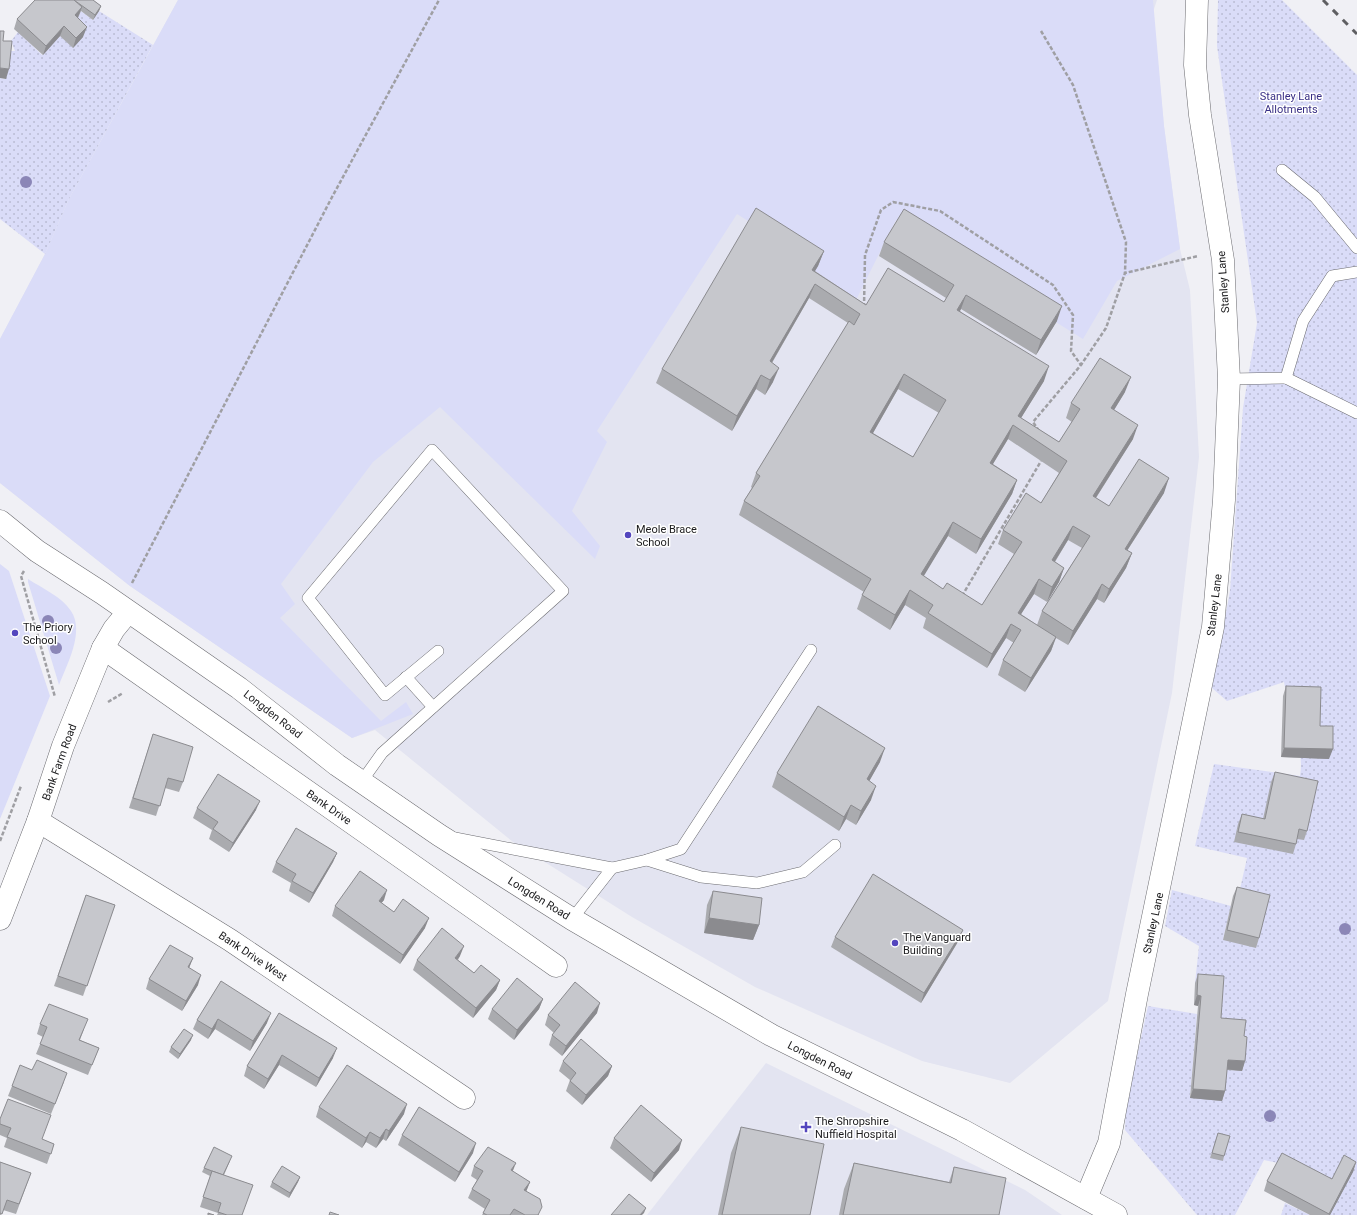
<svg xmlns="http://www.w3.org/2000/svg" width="1357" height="1215" font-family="Roboto,sans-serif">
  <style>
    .built { fill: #e3e4f1 }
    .green { fill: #dadcf8 }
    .garden { fill: url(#garden-dots) }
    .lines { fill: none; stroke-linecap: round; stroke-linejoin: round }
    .lane-casing { stroke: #6b6b70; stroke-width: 12 }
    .street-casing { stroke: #6b6b70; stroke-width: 23 }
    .secondary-casing { stroke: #6b6b70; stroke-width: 23 }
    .path { stroke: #9f9fa3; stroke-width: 2.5; stroke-dasharray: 4 2; stroke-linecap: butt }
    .lane { stroke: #fff; stroke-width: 11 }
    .street { stroke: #fff; stroke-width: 22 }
    .secondary { stroke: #fff; stroke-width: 22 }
    .rail { stroke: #5f5f62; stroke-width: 3; stroke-dasharray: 7 7; stroke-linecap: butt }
    .tree { fill: #8b86b7 }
    .wall { fill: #aaabaf; fill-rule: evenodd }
    .shaded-wall { fill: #8b8b8f }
    .building { fill: #c6c7cc; stroke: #8b8b8f; fill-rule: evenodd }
    .poi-dot { fill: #5446be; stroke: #fff; stroke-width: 1.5 }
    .labels { text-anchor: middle; stroke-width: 3; stroke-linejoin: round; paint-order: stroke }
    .park-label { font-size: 11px; fill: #392f85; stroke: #fff }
    .street-label { font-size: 11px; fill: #1b1b1d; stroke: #fff }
    .poi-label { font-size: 11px; fill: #1b1b1d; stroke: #fff; text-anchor: start }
  </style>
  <defs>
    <pattern id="garden-dots" width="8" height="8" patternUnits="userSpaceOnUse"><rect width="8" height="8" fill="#dadcf8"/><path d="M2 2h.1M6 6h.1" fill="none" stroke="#babcd4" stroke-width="1.8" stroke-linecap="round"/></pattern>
  </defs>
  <rect width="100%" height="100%" fill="#f0f0f5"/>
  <g class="built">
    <polygon points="178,0 1157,0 1153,12 1164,126 1180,249 1190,290 1199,457 1172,693 1108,1001 1010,1083 922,1061 755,987 632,917 513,842 375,730 352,738 130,586 0,483 0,339 45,254 69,199"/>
    <polygon points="766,1063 1025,1190 1062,1215 647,1215"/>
  </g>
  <g class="green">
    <polygon points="178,0 1153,0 1164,126 1180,249 1117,281 1083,339 899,224 896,220 850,312 807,284 818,265 737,214 597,431 607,442 572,511 600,546 595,559 440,407 373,462 281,584 295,604 280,618 381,721 406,702 413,714 352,738 130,586 0,483 0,339 45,254 69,199"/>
    <polygon points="0,564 9,571 50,696 0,819"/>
    <path d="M28,579C42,588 62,597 71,611C85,632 67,664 59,685L28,582Z"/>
  </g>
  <g class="garden">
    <path d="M1218,0H1282L1357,75V1215H1330L1328,1189L1278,1163L1264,1160L1235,1215H1197L1125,1130L1126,1107L1148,1006L1197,1014L1190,1098L1217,1028L1195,983L1199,946L1165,926L1172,890L1231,906L1223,939L1238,898L1247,858L1195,846L1214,764L1300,776C1305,747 1289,711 1284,682L1227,701L1212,688L1230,591L1243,408L1257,323L1217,46Z"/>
    <polygon points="78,9 93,20 99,11 153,45 69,199 45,254 0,219 0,78 5,79 8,51 15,51 11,41 18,32 42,55 60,36 73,47 83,37 71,25"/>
    <polygon points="1285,1203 1310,1215 1281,1215"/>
  </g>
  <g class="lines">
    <defs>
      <g id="lane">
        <polyline points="1282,170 1315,197 1357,248"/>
        <polyline points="1286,378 1357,413"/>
        <polyline points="1229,379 1286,378 1303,321 1332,276 1357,272"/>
        <polyline points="406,677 433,707"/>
        <polyline points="362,781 382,753 563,591 432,450 308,598 385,695 438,651"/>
        <polyline points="455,838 612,868 647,860 681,849 811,650"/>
        <polyline points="647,860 701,877 757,883 803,872 835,845"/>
        <polyline points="572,919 612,868"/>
      </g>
      <g id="street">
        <polyline points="103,648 556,966"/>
        <polyline points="38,821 230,940 464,1098"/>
        <polyline points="1086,1198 1109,1143 1137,994 1213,627 1224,500 1229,379 1223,260 1200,115 1195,65 1197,0"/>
      </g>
      <g id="secondary">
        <polyline points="0,521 37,551 102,593 239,688 337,765 439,835 572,919 771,1035 962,1130 1116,1215"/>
        <polyline points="0,919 38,821 63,746 103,648 114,629 128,612"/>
      </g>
    </defs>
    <use href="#lane" class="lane-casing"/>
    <use href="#street" class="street-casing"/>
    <use href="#secondary" class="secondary-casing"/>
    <g class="path">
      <polyline points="1041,31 1073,85 1126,242 1125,273"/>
      <polyline points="864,307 865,255 881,210 893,202 940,211 1053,285 1073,315 1071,351 1081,365"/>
      <polyline points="1039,431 1033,422 1081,365 1106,328 1125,273 1198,256"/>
      <polyline points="24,571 21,576 55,697"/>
      <polyline points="132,583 331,199 439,0"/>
      <polyline points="962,596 1041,461"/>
      <polyline points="108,702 123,693"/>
      <polyline points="0,841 21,786"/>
    </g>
    <use href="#lane" class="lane"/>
    <use href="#street" class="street"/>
    <use href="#secondary" class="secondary"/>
    <polyline class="rail" points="1323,0 1357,34"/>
  </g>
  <g class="tree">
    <circle cx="26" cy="182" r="6"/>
    <circle cx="48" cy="621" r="6"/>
    <circle cx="56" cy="648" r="6"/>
    <circle cx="1345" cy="929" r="6"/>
    <circle cx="1270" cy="1116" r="6"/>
  </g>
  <g class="wall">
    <polygon points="93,0 101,6 99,11 93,20 81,11 78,18 83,37 73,48 60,36 43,55 14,29 17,19"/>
    <path d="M884,242L1057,321L1036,355L961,309L960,311L1044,381L1021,418L1059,442L1072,422L1066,418L1071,403L1125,392L1114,410L1133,439L1096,498L1109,506L1164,493L1127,551L1132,553L1126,568L1104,603L1097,599L1068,645L1056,638L1051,651L1025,692L998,675L1003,660L1014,643L1006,638L987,668L923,628L926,618L905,605L890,630L857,609L862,595L864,592L739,515L744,501L752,488L751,487L756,473L848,323L809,298L772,363L773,382L765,395L756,389L732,431L656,383L662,369L824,251L818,266L815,271L866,305L944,302L946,298L879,256ZM898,389L939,413L913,457L873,433ZM1008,439L1059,473L1041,503L1003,530L998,544L1014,554L982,605L943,589L923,576L948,536L976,554L1012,494L1017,480L993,464ZM1068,540L1082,548L1042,611L1037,625L1021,614L1034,594L1047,602L1059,582L1064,568L1055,562Z"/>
    <polygon points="1286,686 1320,726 1329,759 1281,757 1283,696"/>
    <polygon points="153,734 183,782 179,792 165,788 156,816 129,808"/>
    <polygon points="880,762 869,781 871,800 856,825 846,819 839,831 772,787 777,773"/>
    <polygon points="1275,772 1307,831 1304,840 1297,839 1296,844 1293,854 1234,842 1238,824 1242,814 1263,819 1271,782"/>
    <polygon points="197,808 256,810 229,852 209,839 212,830 193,818"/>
    <polygon points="337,853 333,862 309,903 289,891 291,883 272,872 276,862"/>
    <polygon points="1237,887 1259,938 1256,948 1223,940 1233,896"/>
    <polygon points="713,891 759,925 753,940 704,933 707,905"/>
    <polygon points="86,895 115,905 83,996 54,986"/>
    <polygon points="384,900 381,903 394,912 425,928 400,964 332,916 335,906"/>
    <polygon points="835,937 959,940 921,1003 831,947"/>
    <polygon points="460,956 458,960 474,973 500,980 496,990 473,1018 413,970 417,960"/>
    <polygon points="193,958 189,968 198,985 182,1011 146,989 149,979"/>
    <polygon points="1198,974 1221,1018 1244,1036 1245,1061 1242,1071 1227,1070 1225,1091 1222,1101 1190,1098 1198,1006 1194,1005 1195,983"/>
    <polygon points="221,981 267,1023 250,1051 215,1029 208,1039 193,1029 197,1020"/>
    <polygon points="543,999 539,1009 514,1040 488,1019 492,1009"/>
    <polygon points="279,1013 333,1058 316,1087 279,1065 264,1089 244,1076 247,1066"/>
    <polygon points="597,1013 562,1056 549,1045 552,1035 554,1033 545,1025 548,1015"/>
    <polygon points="40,1024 84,1029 80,1040 99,1048 88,1075 36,1054 43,1037 37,1034"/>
    <polygon points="191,1040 178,1059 169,1052 171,1047"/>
    <polygon points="563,1061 612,1066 608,1076 582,1105 566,1091 570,1080 559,1071"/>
    <polygon points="64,1082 51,1114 8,1096 12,1086"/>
    <polygon points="319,1107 404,1114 386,1141 383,1139 376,1148 366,1142 362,1148 316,1117"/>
    <polygon points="0,1119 42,1140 54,1144 47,1164 4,1147 7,1138 0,1135"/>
    <polygon points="741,1127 810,1215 718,1215 731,1153"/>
    <polygon points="1218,1133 1224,1156 1223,1161 1210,1158"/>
    <polygon points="402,1135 473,1153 455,1182 398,1145"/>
    <polygon points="614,1138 679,1150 651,1182 610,1148"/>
    <polygon points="230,1161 224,1175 242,1215 217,1215 218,1213 200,1207 210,1176 202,1172 204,1168"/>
    <polygon points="0,1162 31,1173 16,1214 3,1210 1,1215 0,1215"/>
    <polygon points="1356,1162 1353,1172 1330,1215 1310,1215 1264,1191 1267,1181 1332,1179"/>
    <polygon points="854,1163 949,1182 954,1167 999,1215 839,1215 844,1189"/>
    <polygon points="474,1166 513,1172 530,1182 526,1191 539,1215 482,1215 485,1209 468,1198 472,1189 477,1180 471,1176"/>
    <polygon points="300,1177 298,1182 289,1198 270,1187 272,1182"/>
  </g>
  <g class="shaded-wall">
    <polygon points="101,6 99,11 93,20 95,15"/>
    <polygon points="82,7 78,17 71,25 75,15"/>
    <polygon points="64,26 60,36 43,55 46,46"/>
    <polygon points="87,27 83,37 73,48 76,38"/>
    <polygon points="0,68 9,69 6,79 0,78"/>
    <polygon points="824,251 818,266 807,284 812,270"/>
    <polygon points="815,284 809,298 764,376 770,361"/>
    <polygon points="966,295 961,309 952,324 957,310"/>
    <polygon points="1062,306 1057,321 1036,355 1041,340"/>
    <polygon points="1049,366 1044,381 1016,426 1018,416"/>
    <polygon points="779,368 773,382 765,395 770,380"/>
    <polygon points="904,374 898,389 865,447 870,432"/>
    <polygon points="761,375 756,389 732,431 737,416"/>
    <polygon points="1131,377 1125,392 1106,423 1111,408"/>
    <polygon points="1013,425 1008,439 985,477 990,463"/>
    <polygon points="1138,425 1133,439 1088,510 1093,496"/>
    <polygon points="1169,478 1164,493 1119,563 1125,549"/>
    <polygon points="1017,480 1012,494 976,554 981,539"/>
    <polygon points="953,522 948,536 916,589 921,574"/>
    <polygon points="1073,526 1068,540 1047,574 1052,560"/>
    <polygon points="1132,553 1126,568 1104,603 1109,589"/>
    <polygon points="1064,568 1059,582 1047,602 1052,587"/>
    <polygon points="1039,579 1034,594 1014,625 1018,613"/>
    <polygon points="1102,584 1097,599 1068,645 1073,631"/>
    <polygon points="910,590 905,605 890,630 895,615"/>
    <polygon points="1011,624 1006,638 987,668 992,654"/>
    <polygon points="1056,637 1051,651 1025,692 1031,678"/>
    <polygon points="885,748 880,762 862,794 867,779"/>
    <polygon points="1284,748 1333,749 1329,759 1281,757"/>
    <polygon points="876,786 871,800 856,825 861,811"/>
    <polygon points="260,801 256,810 229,852 233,843"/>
    <polygon points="851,805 846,819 839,831 844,817"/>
    <polygon points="337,853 333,862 309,903 313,893"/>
    <polygon points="387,890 384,900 375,911 379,901"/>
    <polygon points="429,918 425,928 400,964 403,955"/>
    <polygon points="709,918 759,925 753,940 704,933"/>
    <polygon points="963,930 959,940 921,1003 924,993"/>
    <polygon points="464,946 460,956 451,967 455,958"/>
    <polygon points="193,958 189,968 188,967"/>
    <polygon points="201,975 198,985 182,1011 186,1001"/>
    <polygon points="500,980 496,990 473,1018 476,1008"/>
    <polygon points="1197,995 1201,996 1198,1006 1194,1005"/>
    <polygon points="543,999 539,1009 514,1040 517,1030"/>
    <polygon points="600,1003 597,1013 562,1056 566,1046"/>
    <polygon points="271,1013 267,1023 250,1051 253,1041"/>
    <polygon points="218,1019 215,1029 208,1039 212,1029"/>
    <polygon points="193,1035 191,1040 178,1059 180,1054"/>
    <polygon points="337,1048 333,1058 316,1087 319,1078"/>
    <polygon points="282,1055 279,1065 264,1089 268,1079"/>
    <polygon points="1228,1060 1245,1061 1242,1071 1224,1069"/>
    <polygon points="612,1066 608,1076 582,1105 586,1095"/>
    <polygon points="1193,1089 1225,1091 1222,1101 1190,1098"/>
    <polygon points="407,1104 404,1114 386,1141 389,1131"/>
    <polygon points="386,1129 383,1139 376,1148 380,1138"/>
    <polygon points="370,1132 366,1142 362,1148 366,1138"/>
    <polygon points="682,1140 679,1150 651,1182 654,1173"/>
    <polygon points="476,1143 473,1153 455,1182 459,1172"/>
    <polygon points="1356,1162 1353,1172 1330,1215 1329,1215"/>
    <polygon points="516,1163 512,1173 511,1170"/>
    <polygon points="300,1177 298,1182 289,1198 290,1193"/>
    <polygon points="530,1182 526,1192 524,1190"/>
    <polygon points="646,1208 644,1213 642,1215 640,1215"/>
  </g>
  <g class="building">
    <polygon points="35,0 74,0 82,7 75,15 87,27 76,38 64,26 46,46 17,19"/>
    <polygon points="74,0 93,0 101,6 95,15"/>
    <polygon points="0,31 4,31 3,41 12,41 9,69 0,68"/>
    <path d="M756,208L824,251L812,270L866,305L888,268L944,302L954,285L884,242L904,209L1062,306L1041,340L966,295L957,310L1049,366L1018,416L1059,442L1080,409L1071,403L1100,358L1131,377L1111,408L1138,425L1093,496L1109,506L1139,459L1169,478L1125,549L1132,553L1109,589L1102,584L1073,631L1042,611L1090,536L1073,526L1052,560L1064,568L1052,587L1039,579L1018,613L1056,637L1031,678L1003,660L1021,630L1011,624L992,654L928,613L933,605L910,590L895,615L862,595L871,579L744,501L760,476L756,473L849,321L854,325L860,314L815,284L770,361L779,368L770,380L761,375L737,416L662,369ZM904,374L946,400L913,457L870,432ZM1013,425L1067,461L1041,503L1026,493L1003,530L1022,542L982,605L947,583L943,589L921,574L953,522L981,539L1017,480L990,463Z"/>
    <polygon points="1286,686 1321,687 1320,726 1333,726 1333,749 1284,748"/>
    <polygon points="818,706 885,748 867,779 876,786 861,811 851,805 844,817 777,773"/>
    <polygon points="153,734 193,747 183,782 168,778 160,806 133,798"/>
    <polygon points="1275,772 1318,781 1307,831 1299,829 1296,844 1238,832 1242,814 1265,819"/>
    <polygon points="218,774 260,801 233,843 213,829 218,822 197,808"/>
    <polygon points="296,828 337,853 313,893 292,881 296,874 276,862"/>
    <polygon points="360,871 387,890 379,901 394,912 403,899 429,918 403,955 335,906"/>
    <polygon points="873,874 963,930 924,993 835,937"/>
    <polygon points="1237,887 1270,895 1259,938 1227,930"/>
    <polygon points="713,891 762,898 759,925 709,918"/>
    <polygon points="86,895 115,905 87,986 58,976"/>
    <polygon points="442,928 464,946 455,958 474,973 481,965 500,980 476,1008 417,960"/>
    <polygon points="170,945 193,958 188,967 201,975 186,1001 149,979"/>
    <polygon points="1198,974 1224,976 1221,1018 1246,1020 1244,1036 1247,1037 1245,1061 1228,1060 1225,1091 1193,1089 1201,996 1197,995"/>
    <polygon points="517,978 543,999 517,1030 492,1009"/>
    <polygon points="221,981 271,1013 253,1041 218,1019 212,1029 197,1020"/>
    <polygon points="575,982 600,1003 566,1046 552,1035 560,1025 548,1015"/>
    <polygon points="49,1004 88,1019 79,1040 99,1048 92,1065 40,1044 47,1027 40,1024"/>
    <polygon points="279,1013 337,1048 319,1078 282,1055 268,1079 247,1066"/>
    <polygon points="184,1029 193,1035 180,1054 171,1047"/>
    <polygon points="581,1039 612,1066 586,1095 570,1081 576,1073 563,1061"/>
    <polygon points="37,1060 67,1073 55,1104 12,1086 20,1065 32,1070"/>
    <polygon points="347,1065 407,1104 389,1131 386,1129 380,1138 370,1132 366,1138 319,1107"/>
    <polygon points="8,1099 51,1115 42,1139 54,1144 51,1154 7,1137 11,1128 0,1124 0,1119"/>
    <polygon points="641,1105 682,1140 654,1173 614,1138"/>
    <polygon points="419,1107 476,1143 459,1172 402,1135"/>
    <polygon points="741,1127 824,1144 810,1215 722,1215"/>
    <polygon points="1218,1133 1230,1136 1224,1156 1212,1153"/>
    <polygon points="214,1147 232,1156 223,1175 212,1171 204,1168"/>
    <polygon points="488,1147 516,1163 511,1170 530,1182 524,1190 540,1199 542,1207 538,1215 525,1215 514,1209 510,1215 487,1215 483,1213 490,1200 472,1189 483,1171 474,1166"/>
    <polygon points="1282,1153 1332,1179 1344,1155 1356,1162 1329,1214 1267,1181"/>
    <polygon points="0,1162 31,1173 19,1204 7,1200 2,1214 0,1213"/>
    <polygon points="854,1163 951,1183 954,1167 1006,1178 999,1215 843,1215"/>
    <polygon points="282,1166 300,1177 290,1193 272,1182"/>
    <polygon points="212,1171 253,1185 242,1215 227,1215 218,1212 221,1203 203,1197"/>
    <polygon points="629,1194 646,1208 640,1215 611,1215"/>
    <polygon points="330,1212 339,1215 329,1215"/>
    <polygon points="208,1213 214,1215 208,1215"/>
  </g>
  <g class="poi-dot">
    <circle cx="628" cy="535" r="4"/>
    <circle cx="15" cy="633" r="4"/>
    <circle cx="895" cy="943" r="4"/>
    <path d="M804 1121h4v4h4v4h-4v4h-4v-4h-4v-4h4z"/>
  </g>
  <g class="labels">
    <g class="park-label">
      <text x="1291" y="100">Stanley Lane<tspan x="1291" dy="13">Allotments</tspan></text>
    </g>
    <g class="street-label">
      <text transform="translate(1223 282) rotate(-94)" y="4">Stanley Lane</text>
      <text transform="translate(1214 605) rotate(-83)" y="4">Stanley Lane</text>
      <text transform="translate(273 714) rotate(38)" y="4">Longden Road</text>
      <text transform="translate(59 762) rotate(-70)" y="4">Bank Farm Road</text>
      <text transform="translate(329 807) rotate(35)" y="4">Bank Drive</text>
      <text transform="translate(539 898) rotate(32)" y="4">Longden Road</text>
      <text transform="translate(1153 923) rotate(-78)" y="4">Stanley Lane</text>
      <text transform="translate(253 956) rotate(34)" y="4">Bank Drive West</text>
      <text transform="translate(820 1060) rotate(27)" y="4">Longden Road</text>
    </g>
    <g class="poi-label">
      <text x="636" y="533">Meole Brace<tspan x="636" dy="13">School</tspan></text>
      <text x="23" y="631">The Priory<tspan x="23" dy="13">School</tspan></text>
      <text x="903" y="941">The Vanguard<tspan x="903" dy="13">Building</tspan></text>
      <text x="815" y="1125">The Shropshire<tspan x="815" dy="13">Nuffield Hospital</tspan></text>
    </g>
  </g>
</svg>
